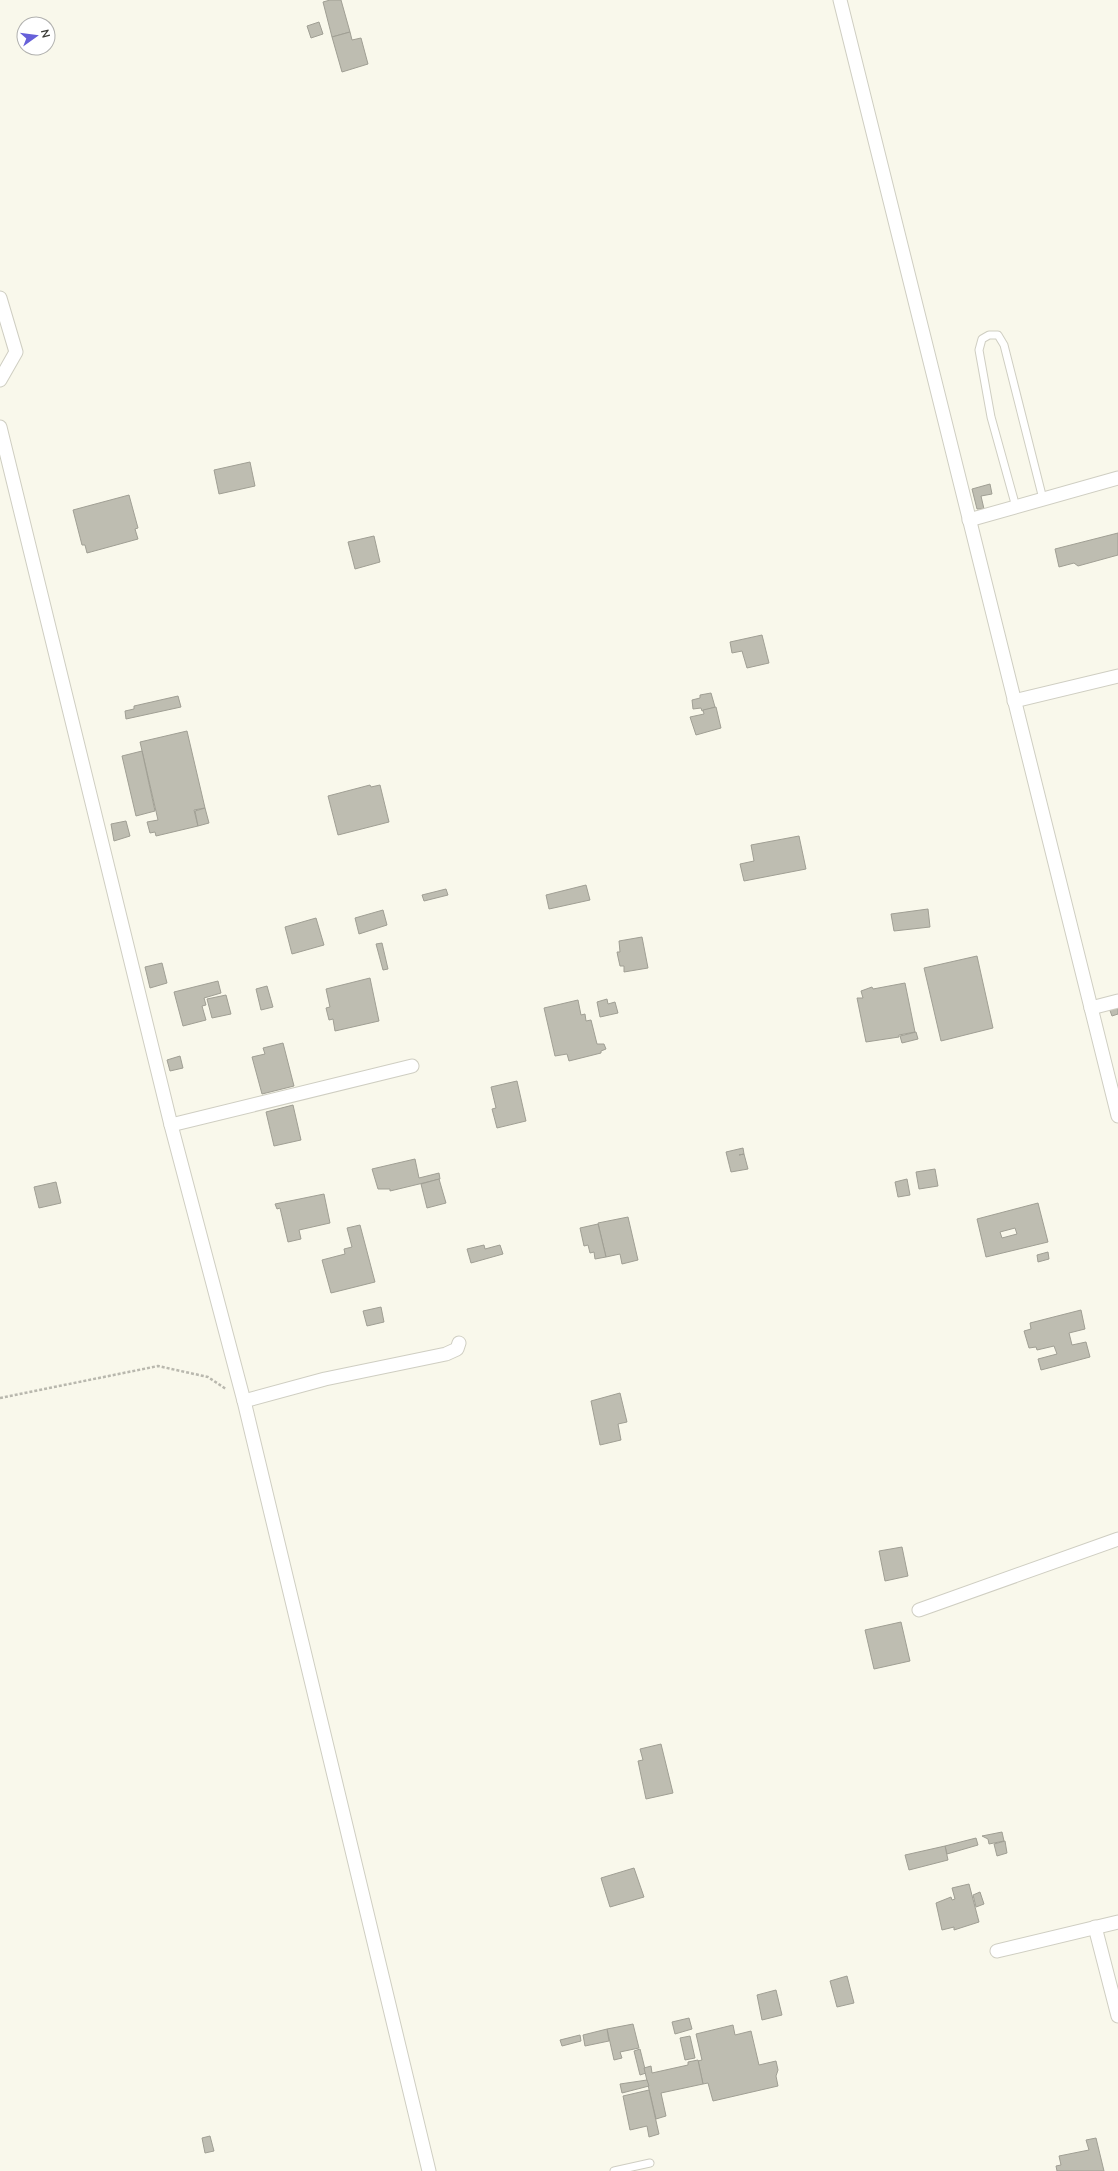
<svg xmlns="http://www.w3.org/2000/svg" width="1118" height="2171" font-family="'Nunito Sans',sans-serif">
  <style>
    .building { fill: #bebdb1; stroke: #a09f94; fill-rule: evenodd }
    .lines { fill: none; stroke-linecap: round; stroke-linejoin: round }
    .service-casing { stroke: #cfcec2; stroke-width: 9 }
    .minor-casing { stroke: #cfcec2; stroke-width: 15 }
    .path { stroke: #b9b8ae; stroke-width: 2.5; stroke-dasharray: 3 2; stroke-linecap: butt }
    .service { stroke: #fff; stroke-width: 7 }
    .minor { stroke: #fff; stroke-width: 13 }
  </style>
  <rect width="100%" height="100%" fill="#f9f8eb"/>
  <g class="building">
    <polygon points="330,0 341,0 350,32 332,37 323,2"/>
    <polygon points="319,22 323,34 311,38 307,26"/>
    <polygon points="350,32 352,40 361,38 368,64 342,72 332,37"/>
    <polygon points="250,462 255,486 219,494 214,470"/>
    <polygon points="990,484 992,494 981,496 984,509 977,509 972,489"/>
    <polygon points="129,495 138,528 135,529 138,539 87,553 85,545 82,545 73,510"/>
    <polygon points="1118,533 1118,555 1078,566 1074,563 1059,567 1055,549"/>
    <polygon points="374,536 380,562 355,569 348,542"/>
    <polygon points="762,635 769,663 747,668 742,651 732,653 730,642"/>
    <polygon points="711,693 715,707 702,711 701,708 693,709 692,700 700,698 700,695"/>
    <polygon points="178,696 181,707 126,719 125,711 134,709 134,706"/>
    <polygon points="716,707 721,728 696,735 690,717 704,714 703,710"/>
    <polygon points="187,731 205,808 194,810 198,826 156,836 155,832 150,833 147,822 158,820 140,742"/>
    <polygon points="142,751 155,811 136,816 122,756"/>
    <polygon points="370,785 371,787 380,785 389,822 338,835 328,796"/>
    <polygon points="205,808 209,823 198,826 195,811"/>
    <polygon points="126,821 130,836 114,841 111,824"/>
    <polygon points="799,836 806,869 744,881 740,864 754,861 751,845"/>
    <polygon points="586,885 590,900 549,909 546,895"/>
    <polygon points="446,889 448,895 424,901 422,895"/>
    <polygon points="928,909 930,927 894,931 891,914"/>
    <polygon points="383,910 387,925 359,934 355,918"/>
    <polygon points="316,918 324,945 292,954 285,927"/>
    <polygon points="642,937 648,968 624,972 624,966 620,966 618,957 617,952 620,952 619,941"/>
    <polygon points="382,943 388,969 383,970 376,944"/>
    <polygon points="977,956 993,1028 941,1041 924,968"/>
    <polygon points="162,963 167,983 150,988 145,967"/>
    <polygon points="370,978 379,1021 335,1031 333,1019 329,1020 326,1008 330,1007 326,989"/>
    <polygon points="218,981 221,993 204,998 206,1005 202,1006 206,1020 183,1026 174,992"/>
    <polygon points="905,983 915,1032 899,1035 899,1037 866,1042 857,998 863,998 861,991 872,987 873,989"/>
    <polygon points="267,986 273,1007 261,1010 256,989"/>
    <polygon points="226,995 231,1014 212,1018 207,999"/>
    <polygon points="607,999 608,1004 615,1002 618,1013 600,1017 597,1002"/>
    <polygon points="578,1000 581,1015 585,1014 586,1021 591,1020 597,1044 604,1044 606,1049 601,1051 601,1053 569,1061 567,1054 555,1056 544,1008"/>
    <polygon points="1118,1006 1118,1014 1112,1016 1109,1008"/>
    <polygon points="916,1032 918,1039 902,1043 900,1036"/>
    <polygon points="283,1043 294,1086 262,1094 252,1057 265,1054 263,1048"/>
    <polygon points="180,1056 183,1068 170,1071 167,1060"/>
    <polygon points="517,1081 526,1121 497,1128 492,1109 496,1108 491,1087"/>
    <polygon points="293,1105 301,1140 274,1146 266,1112"/>
    <polygon points="743,1148 744,1154 739,1155 744,1154 748,1169 731,1172 726,1152"/>
    <polygon points="415,1159 419,1178 439,1173 440,1179 390,1191 390,1189 378,1189 372,1169"/>
    <polygon points="935,1169 938,1186 919,1189 916,1172"/>
    <polygon points="439,1179 446,1203 427,1208 421,1184"/>
    <polygon points="907,1179 910,1195 898,1197 895,1182"/>
    <polygon points="56,1182 61,1203 39,1208 34,1187"/>
    <polygon points="324,1194 330,1223 299,1230 301,1239 288,1242 280,1208 277,1209 275,1204"/>
    <path d="M1038,1203L1048,1242L986,1257L977,1219ZM1015,1228L1017,1234L1002,1238L1000,1232Z"/>
    <polygon points="628,1217 638,1260 622,1264 620,1254 606,1257 598,1223"/>
    <polygon points="598,1224 606,1257 595,1259 594,1252 590,1253 588,1245 584,1246 580,1228"/>
    <polygon points="360,1225 375,1282 331,1293 322,1260 345,1254 344,1249 352,1247 347,1228"/>
    <polygon points="484,1245 485,1249 500,1245 503,1254 471,1263 467,1249"/>
    <polygon points="1048,1252 1049,1259 1038,1262 1037,1255"/>
    <polygon points="381,1307 384,1322 367,1326 363,1311"/>
    <polygon points="1081,1310 1085,1329 1069,1333 1072,1345 1086,1342 1090,1357 1041,1370 1038,1359 1057,1354 1054,1346 1037,1350 1036,1347 1029,1348 1024,1331 1031,1329 1030,1323"/>
    <polygon points="620,1393 627,1422 618,1424 621,1440 600,1445 591,1401"/>
    <polygon points="902,1547 908,1576 885,1581 879,1551"/>
    <polygon points="901,1622 910,1661 874,1669 865,1630"/>
    <polygon points="661,1744 673,1793 646,1799 638,1761 643,1760 640,1749"/>
    <polygon points="1002,1832 1004,1841 989,1844 988,1839 982,1836"/>
    <polygon points="976,1838 978,1845 947,1854 945,1846"/>
    <polygon points="1005,1841 1007,1853 997,1856 994,1844"/>
    <polygon points="945,1846 948,1860 909,1870 905,1855"/>
    <polygon points="634,1868 644,1897 610,1907 601,1878"/>
    <polygon points="969,1884 979,1922 954,1930 954,1927 942,1930 936,1903 951,1897 952,1900 955,1899 952,1888"/>
    <polygon points="980,1892 984,1904 976,1907 973,1895"/>
    <polygon points="847,1976 854,2003 837,2007 830,1981"/>
    <polygon points="776,1990 782,2015 762,2020 757,1995"/>
    <polygon points="689,2018 692,2029 675,2034 672,2022"/>
    <polygon points="633,2024 639,2048 620,2052 622,2058 614,2060 607,2029"/>
    <polygon points="733,2025 735,2035 751,2031 759,2065 776,2061 778,2070 776,2076 778,2086 713,2101 708,2083 703,2084 698,2061 702,2060 696,2034"/>
    <polygon points="607,2029 609,2041 585,2046 583,2035"/>
    <polygon points="580,2035 581,2041 562,2046 560,2040"/>
    <polygon points="690,2036 695,2058 685,2060 680,2038"/>
    <polygon points="640,2049 646,2073 640,2075 634,2051"/>
    <polygon points="698,2060 703,2084 661,2093 666,2116 656,2119 644,2068 651,2066 652,2073 688,2065 688,2062"/>
    <polygon points="647,2080 649,2086 622,2093 620,2084"/>
    <polygon points="649,2090 659,2134 649,2137 647,2126 630,2130 623,2096"/>
    <polygon points="210,2136 214,2151 205,2153 202,2138"/>
    <polygon points="1096,2138 1104,2171 1057,2171 1056,2166 1061,2165 1059,2156 1089,2150 1086,2140"/>
  </g>
  <g class="lines">
    <defs>
      <g id="service">
        <polyline points="1016,507 991,417 979,350 982,339 989,335 998,335 1004,345 1043,499"/>
        <polyline points="614,2171 650,2163"/>
      </g>
      <g id="minor">
        <polyline points="840,0 1118,1116"/>
        <polyline points="0,298 16,352 0,380"/>
        <polyline points="0,427 171,1125 244,1401 429,2171"/>
        <polyline points="969,520 1118,478"/>
        <polyline points="1014,701 1118,676"/>
        <polyline points="1091,1008 1118,1001"/>
        <polyline points="171,1125 412,1066"/>
        <polyline points="244,1401 325,1379 446,1354 457,1349 459,1343"/>
        <polyline points="919,1610 1118,1539"/>
        <polyline points="1095,1927 1118,2016"/>
        <polyline points="997,1951 1118,1922"/>
      </g>
    </defs>
    <use href="#service" class="service-casing"/>
    <use href="#minor" class="minor-casing"/>
    <polyline class="path" points="0,1398 158,1366 208,1377 226,1389"/>
    <use href="#service" class="service"/>
    <use href="#minor" class="minor"/>
  </g>
  <g transform="translate(36 36) rotate(76)"><circle r="19" fill="#ffffff" stroke="#b1b1af"/>
  <path d="M0-3L7 15L0 10L-7 15Z" fill="#6660d9"/>
  <text y="-6" font-size="11" font-weight="bold" text-anchor="middle" fill="#3b3b36">N</text>
  </g>
</svg>
